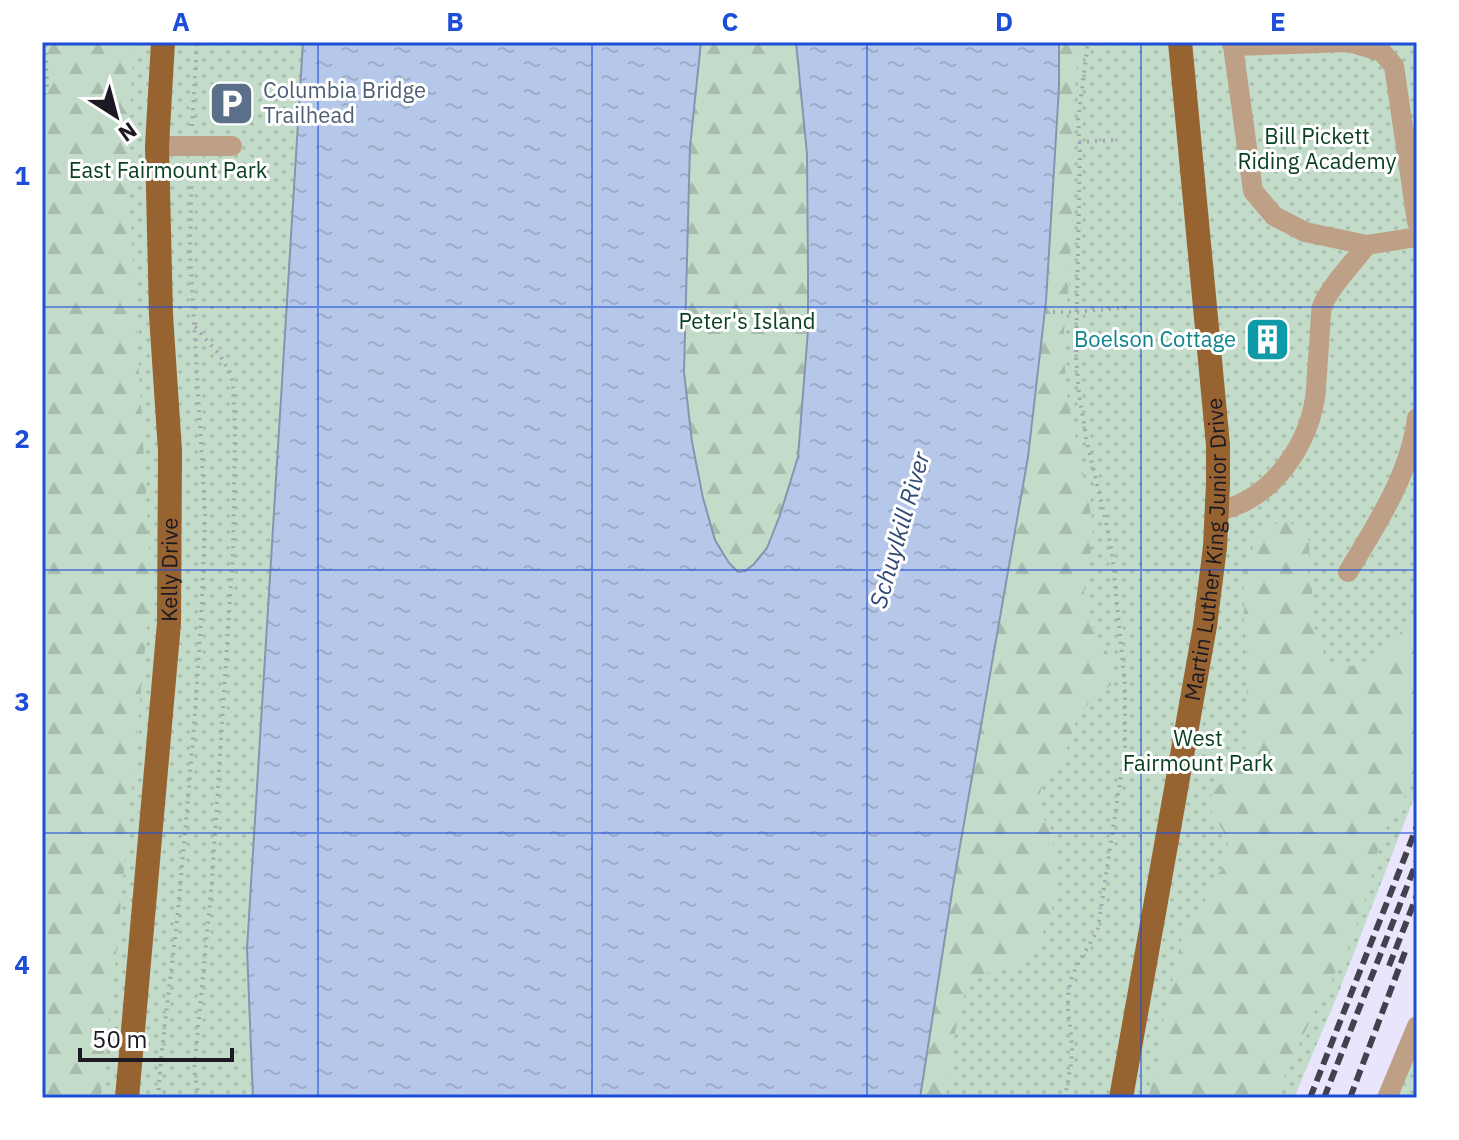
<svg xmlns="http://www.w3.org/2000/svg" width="1459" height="1140" font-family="'IBM Plex Sans',sans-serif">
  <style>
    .green { fill: url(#green-dots) }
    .forest { fill: url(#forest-firs) }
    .water { fill: url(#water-ripples); stroke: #8894ae; stroke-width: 2 }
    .building { fill: #e3b9c5 }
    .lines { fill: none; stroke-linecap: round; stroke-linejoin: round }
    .path { stroke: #a5a3b6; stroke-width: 4; stroke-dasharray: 2 6; stroke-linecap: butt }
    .minor { stroke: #bea087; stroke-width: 20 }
    .major { stroke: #976331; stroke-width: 24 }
    .rail { stroke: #43414e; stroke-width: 6; stroke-dasharray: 12 6; stroke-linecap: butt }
    .grid { fill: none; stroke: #1d4ed8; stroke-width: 2; stroke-opacity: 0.55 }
    .labels { text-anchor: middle; stroke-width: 6; stroke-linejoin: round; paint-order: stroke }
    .service-label { font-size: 22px; fill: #4e5e75; stroke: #fff; text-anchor: start }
    .park-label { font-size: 22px; fill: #094120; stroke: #fff }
    .culture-label { font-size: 22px; fill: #0d838f; stroke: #fff; text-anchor: end }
    .street-label { font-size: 22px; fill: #1b1923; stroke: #fff }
    .water-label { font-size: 24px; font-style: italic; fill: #324a76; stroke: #fff }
    .neatline { fill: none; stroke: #1d4ed8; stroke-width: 3 }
    .grid-label { font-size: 26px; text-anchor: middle; font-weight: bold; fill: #1d4ed8 }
  </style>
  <defs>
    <pattern id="green-dots" width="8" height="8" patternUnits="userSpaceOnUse" patternTransform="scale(2)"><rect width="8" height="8" fill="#c3dcc9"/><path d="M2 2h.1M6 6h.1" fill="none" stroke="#a7bcac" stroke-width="1.8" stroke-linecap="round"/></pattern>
    <pattern id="forest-firs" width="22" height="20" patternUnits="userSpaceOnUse" patternTransform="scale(2)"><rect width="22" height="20" fill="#c3dcc9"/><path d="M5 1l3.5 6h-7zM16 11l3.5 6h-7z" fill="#a7bcac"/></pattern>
    <pattern id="water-ripples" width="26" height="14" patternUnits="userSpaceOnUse" patternTransform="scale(2)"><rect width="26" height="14" fill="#b6c8e9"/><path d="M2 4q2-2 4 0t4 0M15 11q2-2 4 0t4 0" fill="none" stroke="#9cabc8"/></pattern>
  </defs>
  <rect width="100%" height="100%" fill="#e8e5fd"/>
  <g class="green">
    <polygon points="42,42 303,42 247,949 253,1098 42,1098"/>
    <polygon points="1059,42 1417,42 1417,790 1338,994 1294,1098 920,1098 1046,301 1059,87"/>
    <polygon points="1417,1047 1417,1098 1394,1098"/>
  </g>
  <g class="forest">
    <polygon points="42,42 134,42 127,157 151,584 115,965 100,1098 42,1098"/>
    <polygon points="701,42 796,42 807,154 808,272 808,330 798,457 780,515 767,548 754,564 745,571 738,572 729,563 715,540 703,498 692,442 684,372 690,147"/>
    <path d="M1059,42H1079L1072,126V225L1069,283L1063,341L1067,395L1093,524L1090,560L1084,590L1087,613L1096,635L1111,658V685L1094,698L1078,715L1065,753L1043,783L1038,801L1040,810L1052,837L1054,849L1055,897L1050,916L1039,941L1016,966L971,977C963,997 957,1018 954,1040C951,1060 951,1079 945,1098H920L1046,301L1059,87Z"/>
    <path d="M1281,521C1293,523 1306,528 1309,542C1311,551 1307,563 1308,573C1308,579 1312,585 1312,591C1313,599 1309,607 1311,616C1313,627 1322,654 1330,662C1344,676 1385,655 1395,641C1403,629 1408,616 1417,603V772L1407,793L1392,815L1379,845L1368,891L1350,944L1336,971L1326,993L1313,1014L1290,1065L1273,1098H1148L1161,1055L1163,1023L1182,938L1190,922L1205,910L1206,890L1225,865L1228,844L1227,837L1210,810V798L1220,784L1229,761L1238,753L1250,746L1246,683L1248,658L1244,619V580L1247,561L1259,533Z"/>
  </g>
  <polygon class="water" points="303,42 701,42 690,147 684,372 692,442 703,498 715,540 729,563 738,572 745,571 754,564 767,548 780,515 798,457 808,330 808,272 807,154 796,42 1059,42 1059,87 1046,301 1028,457 953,886 920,1098 253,1098 247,949"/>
  <polygon class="building" points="1276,318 1278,360 1258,361 1255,319"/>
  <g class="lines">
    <g class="path">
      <polyline points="42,102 47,85 45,42"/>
      <polyline points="192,126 197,42"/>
      <polyline points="1079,142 1114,140"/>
      <polyline points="1045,312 1077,312 1131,307"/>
      <polyline points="195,327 219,354 231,374 233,386 235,429 233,551 212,881 194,1071 199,1098"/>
      <path d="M158,1098C162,1035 172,973 178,910C190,778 202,647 205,515L190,252L192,163"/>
      <path d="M1065,1098C1067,1084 1071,1069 1072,1054C1073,1030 1064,1009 1070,985C1074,964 1090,947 1098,928L1125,749V686L1112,553L1106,522L1087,442L1079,394L1076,356L1080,150L1078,120L1088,42"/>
    </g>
    <g class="minor">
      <polyline points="1231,42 1233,46 1253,191 1274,216 1305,232 1367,245 1417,237"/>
      <polyline points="1233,46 1349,42 1382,52 1394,66 1417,222"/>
      <polyline points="157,146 232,146"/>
      <path d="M1217,511C1272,501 1311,443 1316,390C1317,370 1319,349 1320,329C1321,321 1320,311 1323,304C1332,284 1354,262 1367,245"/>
      <path d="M1348,572C1377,524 1410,474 1417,418"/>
      <polyline points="1387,1098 1417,1026"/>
    </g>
    <g class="major">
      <path id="s1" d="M127,1098L169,623L170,451L161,315L157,146L163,42"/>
      <path id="s2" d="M1121,1098L1205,626L1215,547L1218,483V445L1180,42"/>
    </g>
    <g class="rail">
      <polyline points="1389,966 1417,895"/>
      <polyline points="1310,1098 1417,826"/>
      <polyline points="1324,1098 1417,861"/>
      <polyline points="1350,1098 1405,952"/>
    </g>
  </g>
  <path class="grid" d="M318,42V1098M592,42V1098M867,42V1098M1141,42V1098M42,307H1417M42,570H1417M42,833H1417"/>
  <defs>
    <symbol id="parking-square" viewBox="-11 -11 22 22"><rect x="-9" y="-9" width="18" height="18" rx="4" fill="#5c6f8a" stroke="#fff"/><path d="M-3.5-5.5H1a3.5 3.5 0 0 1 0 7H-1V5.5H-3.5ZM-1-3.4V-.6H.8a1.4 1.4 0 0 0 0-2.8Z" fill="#fff"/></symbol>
    <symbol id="building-square" viewBox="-11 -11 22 22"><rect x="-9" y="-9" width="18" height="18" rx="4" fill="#0f9aa8" stroke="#fff"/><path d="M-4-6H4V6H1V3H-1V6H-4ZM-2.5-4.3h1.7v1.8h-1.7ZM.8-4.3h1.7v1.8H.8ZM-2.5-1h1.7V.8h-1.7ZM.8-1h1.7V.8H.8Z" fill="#fff"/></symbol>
  </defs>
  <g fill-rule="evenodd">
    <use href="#parking-square" x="206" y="78" width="51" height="51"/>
    <use href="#building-square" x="1242" y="314" width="51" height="51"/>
  </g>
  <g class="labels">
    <g class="service-label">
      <text x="263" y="98">Columbia Bridge<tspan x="263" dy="25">Trailhead</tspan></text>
    </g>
    <g class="park-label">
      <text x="1317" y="144">Bill Pickett<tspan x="1317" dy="25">Riding Academy</tspan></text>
      <text x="168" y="178">East Fairmount Park</text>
      <text x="747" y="329">Peter's Island</text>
      <text x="1198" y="746">West<tspan x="1198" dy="25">Fairmount Park</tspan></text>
    </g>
    <g class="culture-label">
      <text x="1236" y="347">Boelson Cottage</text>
    </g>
    <g class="street-label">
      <text dy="8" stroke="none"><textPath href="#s2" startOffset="556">Martin Luther King Junior Drive</textPath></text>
      <text dy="8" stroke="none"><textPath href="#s1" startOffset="530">Kelly Drive</textPath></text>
    </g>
    <g class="water-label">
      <text transform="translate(900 530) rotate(-74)" y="8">Schuylkill River</text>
    </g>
  </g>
  <rect width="1459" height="1140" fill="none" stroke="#ffffff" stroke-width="88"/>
  <g transform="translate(116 116) rotate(144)" stroke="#ffffff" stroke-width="6" paint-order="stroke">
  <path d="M0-6L14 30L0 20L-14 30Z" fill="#1b1923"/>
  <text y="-12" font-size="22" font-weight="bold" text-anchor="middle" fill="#1b1923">N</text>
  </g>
  <path d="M80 1048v12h152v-12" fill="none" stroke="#1b1923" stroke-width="4"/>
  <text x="92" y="1048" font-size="24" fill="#1b1923" stroke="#ffffff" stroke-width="6" paint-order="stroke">50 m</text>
  <rect x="44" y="44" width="1371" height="1052" class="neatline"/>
  <g class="grid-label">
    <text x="181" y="31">A</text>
    <text x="455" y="31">B</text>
    <text x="730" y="31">C</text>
    <text x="1004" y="31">D</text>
    <text x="1278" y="31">E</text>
    <text x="22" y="185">1</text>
    <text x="22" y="448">2</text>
    <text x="22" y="711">3</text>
    <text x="22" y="974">4</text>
  </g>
</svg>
